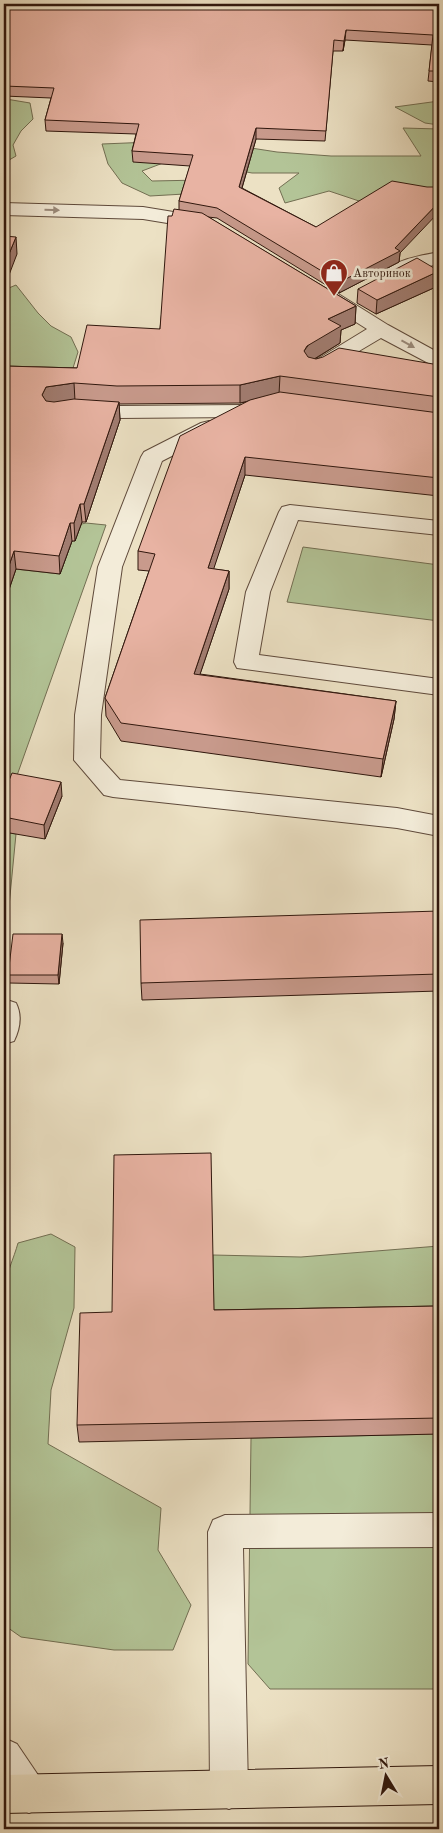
<svg xmlns="http://www.w3.org/2000/svg" width="443" height="1833" font-family="'Old Standard TT',serif">
  <style>
    .green { fill: #b3c497; stroke: #726e52 }
    .lines { fill: none; stroke-linecap: round; stroke-linejoin: round }
    .minor-casing { stroke: #5f4a3b; stroke-width: 2 }
    .major-casing { stroke: #30170d; stroke-width: 2 }
    .minor { fill: #f3ecd9; fill-rule: evenodd }
    .major { fill: #ece1c4; fill-rule: evenodd }
    .wall { fill: #c89a8c; stroke: #30170d }
    .shaded-wall { fill: #a27d72; stroke: #30170d }
    .building { fill: #e8b3a3; stroke: #30170d }
    .oneway { fill: #9b8c7d }
    .labels { text-anchor: middle; stroke-width: 5; stroke-linejoin: round; paint-order: stroke }
    .far-poi-label { font-size: 12px; fill: #30170d; stroke: #f3ecd9; text-anchor: start }
  </style>
  <rect width="100%" height="100%" fill="#ece1c4"/>
  <filter id="stains"><feTurbulence type="fractalNoise" baseFrequency=".004" numOctaves="4"/><feColorMatrix values="0 0 0 0 .2 0 0 0 0 .09 0 0 0 0 .02 0 0 0 .5 -.17"/></filter>
  <radialGradient id="worn" r=".72"><stop offset=".6" stop-color="#630" stop-opacity="0"/><stop offset="1" stop-color="#630" stop-opacity=".3"/></radialGradient>
  <g class="green">
    <polygon points="6,99 30,103 33,119 21,131 13,145 16,156 4,163 4,101"/>
    <polygon points="439,101 439,125 425,123 395,107"/>
    <polygon points="403,128 439,129 439,208 400,207 359,201 329,191 285,203 279,188 299,173 252,173 213,166 163,163 142,171 152,181 202,180 202,193 150,196 122,183 108,164 102,144 151,142 238,146 277,152 331,156 421,156"/>
    <polygon points="16,285 38,313 51,326 71,337 78,352 73,368 4,378 4,290"/>
    <polygon points="86,523 106,525 4,812 4,604 15,569 60,574 72,541 75,541 79,528 77,525"/>
    <polygon points="303,547 439,565 439,621 287,602"/>
    <polygon points="4,832 16,834 7,927 4,927"/>
    <path d="M51,1234L75,1247L74,1308L51,1390L48,1444L161,1508L158,1550L191,1605L173,1650H114L21,1637L4,1625V1431C14,1388 3,1336 4,1292C5,1276 14,1258 18,1243Z"/>
    <polygon points="439,1246 439,1323 214,1327 213,1255 301,1257"/>
    <polygon points="439,1434 439,1689 270,1689 248,1664 251,1438"/>
  </g>
  <g class="lines">
    <defs>
      <g id="minor">
        <polygon points="4,203 143,207 204,217 211,219 214,223 211,227 204,229 143,219 4,215"/>
        <path d="M439,252V264L420,268L399,279L392,281L385,279L382,275C393,259 421,256 439,252Z"/>
        <polygon points="325,288 332,290 388,325 439,353 439,367 432,365 381,338 322,373 315,375 308,373 305,369 308,365 367,329 318,298 315,294 318,290"/>
        <polygon points="82,404 118,406 242,405 250,406 253,411 250,416 242,417 118,418 74,415 71,410 74,405"/>
        <polygon points="209,421 217,423 220,428 217,433 162,461 122,567 101,715 100,758 120,780 397,808 439,816 439,836 397,828 113,797 104,795 74,760 75,715 98,567 141,457 144,452 201,423"/>
        <polygon points="290,505 439,521 439,535 298,520 270,592 259,655 439,679 439,695 237,668 234,662 246,592 279,512 282,507"/>
        <path d="M4,999L16,1003C22,1015 20,1029 14,1041L4,1044Z"/>
        <polygon points="439,1513 439,1547 243,1548 248,1790 242,1803 229,1809 216,1803 210,1790 208,1532 213,1520 225,1515"/>
        <polygon points="4,1738 17,1744 42,1781 48,1794 42,1807 29,1813 16,1807 4,1790"/>
      </g>
      <polygon id="major" points="439,1766 439,1804 4,1813 4,1775"/>
    </defs>
    <use href="#minor" class="minor-casing"/>
    <use href="#major" class="major-casing"/>
    <use href="#minor" class="minor"/>
    <use href="#major" class="major"/>
  </g>
  <g class="wall">
    <polygon points="439,4 439,82 428,81 432,45 345,40 343,51 333,51 325,141 256,139 242,188 316,227 400,253 399,262 339,293 217,218 208,217 356,306 355,324 341,330 340,343 315,359 439,365 439,496 245,475 213,569 229,571 229,589 200,674 396,701 394,719 381,777 121,741 106,716 105,698 149,571 138,570 138,551 247,402 240,403 119,404 120,420 86,522 82,522 75,541 72,541 60,574 16,569 4,604 4,366 77,368 160,329 172,216 179,210 179,201 190,166 133,162 132,151 136,134 46,131 45,120 51,98 4,96 4,13"/>
    <polygon points="438,286 376,314 357,303 358,289"/>
    <polygon points="4,793 62,796 45,839 4,832"/>
    <polygon points="439,911 439,991 142,1000 141,983"/>
    <polygon points="63,943 59,984 9,983 8,975"/>
    <polygon points="439,1306 439,1434 79,1442 77,1425 214,1310"/>
  </g>
  <g class="shaded-wall">
    <polygon points="346,30 345,40 343,51 344,41"/>
    <polygon points="256,128 256,139 239,198 239,187"/>
    <polygon points="439,202 439,212 400,253 399,262 339,293 340,282 395,248"/>
    <polygon points="16,237 17,254 4,288 4,266"/>
    <polygon points="439,271 438,286 376,314 377,300"/>
    <polygon points="356,306 355,324 341,330 340,343 306,364 304,351 328,319"/>
    <polygon points="280,376 279,394 240,403 240,385"/>
    <polygon points="74,383 75,401 48,405 42,395 46,387"/>
    <polygon points="119,402 120,420 86,522 84,504"/>
    <polygon points="245,457 245,475 208,586 208,568"/>
    <polygon points="80,504 82,522 75,541 74,523"/>
    <polygon points="70,523 72,541 60,574 59,556"/>
    <polygon points="14,551 16,569 4,604 4,580"/>
    <polygon points="229,571 229,589 194,692 194,674"/>
    <polygon points="396,701 394,719 381,777 383,759"/>
    <polygon points="61,782 62,796 45,839 44,825"/>
    <polygon points="62,934 63,943 59,984 58,975"/>
  </g>
  <g class="building">
    <polygon points="8,4 439,4 439,71 429,71 433,35 346,30 344,41 334,40 326,131 256,128 239,187 316,227 392,181 427,187 439,187 439,202 395,248 400,251 340,282 217,208 179,201 193,155 132,151 139,124 45,120 54,88 4,86 4,13"/>
    <polygon points="174,209 202,213 356,306 328,319 341,326 307,346 304,351 308,357 316,359 323,357 339,348 439,365 439,397 280,376 240,385 117,386 74,383 46,387 42,395 46,401 54,402 74,399 119,402 84,504 80,504 74,523 70,523 59,556 14,551 4,580 4,366 77,368 87,325 160,329 168,216 172,216"/>
    <polygon points="4,236 16,237 4,266"/>
    <polygon points="417,258 439,271 377,300 358,289"/>
    <polygon points="280,392 439,413 439,478 245,457 208,568 229,571 194,674 396,701 383,759 121,723 105,698 155,554 138,551 180,436 250,400"/>
    <polygon points="12,773 61,782 44,825 4,817 4,793"/>
    <polygon points="439,911 439,974 141,983 140,920"/>
    <polygon points="13,934 62,934 58,975 8,975"/>
    <polygon points="211,1153 214,1310 439,1306 439,1418 77,1425 80,1313 112,1312 114,1155"/>
  </g>
  <defs><path id="oneway-solid" d="M-6-.8H1V-3.2L6.5 0L1 3.2V.8H-6Z" transform="scale(1.25)"/></defs>
  <g class="oneway">
    <use href="#oneway-solid" transform="translate(52 210) rotate(2)"/>
    <use href="#oneway-solid" transform="translate(408 344) rotate(29)"/>
  </g>
  <defs>
    <symbol id="shop-pin" viewBox="-11 -11 22 30"><path d="M0 17L-7.5 6A9.5 9.5 0 1 1 7.5 6Z" fill="#8f2418" stroke="#f3ecd9"/><path d="M-5-2.5h2.3a2.7 3.5 0 0 1 5.4 0H5L5.5 6h-11ZM-1.5-2.5h3a1.5 2.3 0 0 0-3 0Z" fill="#fff"/></symbol>
  </defs>
  <g fill-rule="evenodd">
    <use href="#shop-pin" x="318" y="257" width="32" height="43"/>
  </g>
  <g class="labels">
    <g class="far-poi-label">
      <text x="353" y="277">Авторинок</text>
    </g>
  </g>
  <rect width="443" height="1833" fill="none" stroke="#ece1c4" stroke-width="20"/>
  <rect x="5" y="5" width="433" height="1823" fill="none" stroke="#30170d" stroke-width="2.5"/>
  <rect x="10" y="10" width="423" height="1813" fill="none" stroke="#30170d"/>
  <g transform="translate(386 1776) rotate(350)" stroke="#f3ecd9" stroke-width="4" paint-order="stroke">
  <path d="M0-4L9 19L0 12L-9 19Z" fill="#30170d"/>
  <text y="-8" font-size="14" font-weight="bold" text-anchor="middle" fill="#30170d">N</text>
  </g>
  <rect width="100%" height="100%" filter="url(#stains)"/>
  <rect width="100%" height="100%" fill="url(#worn)"/>
</svg>
